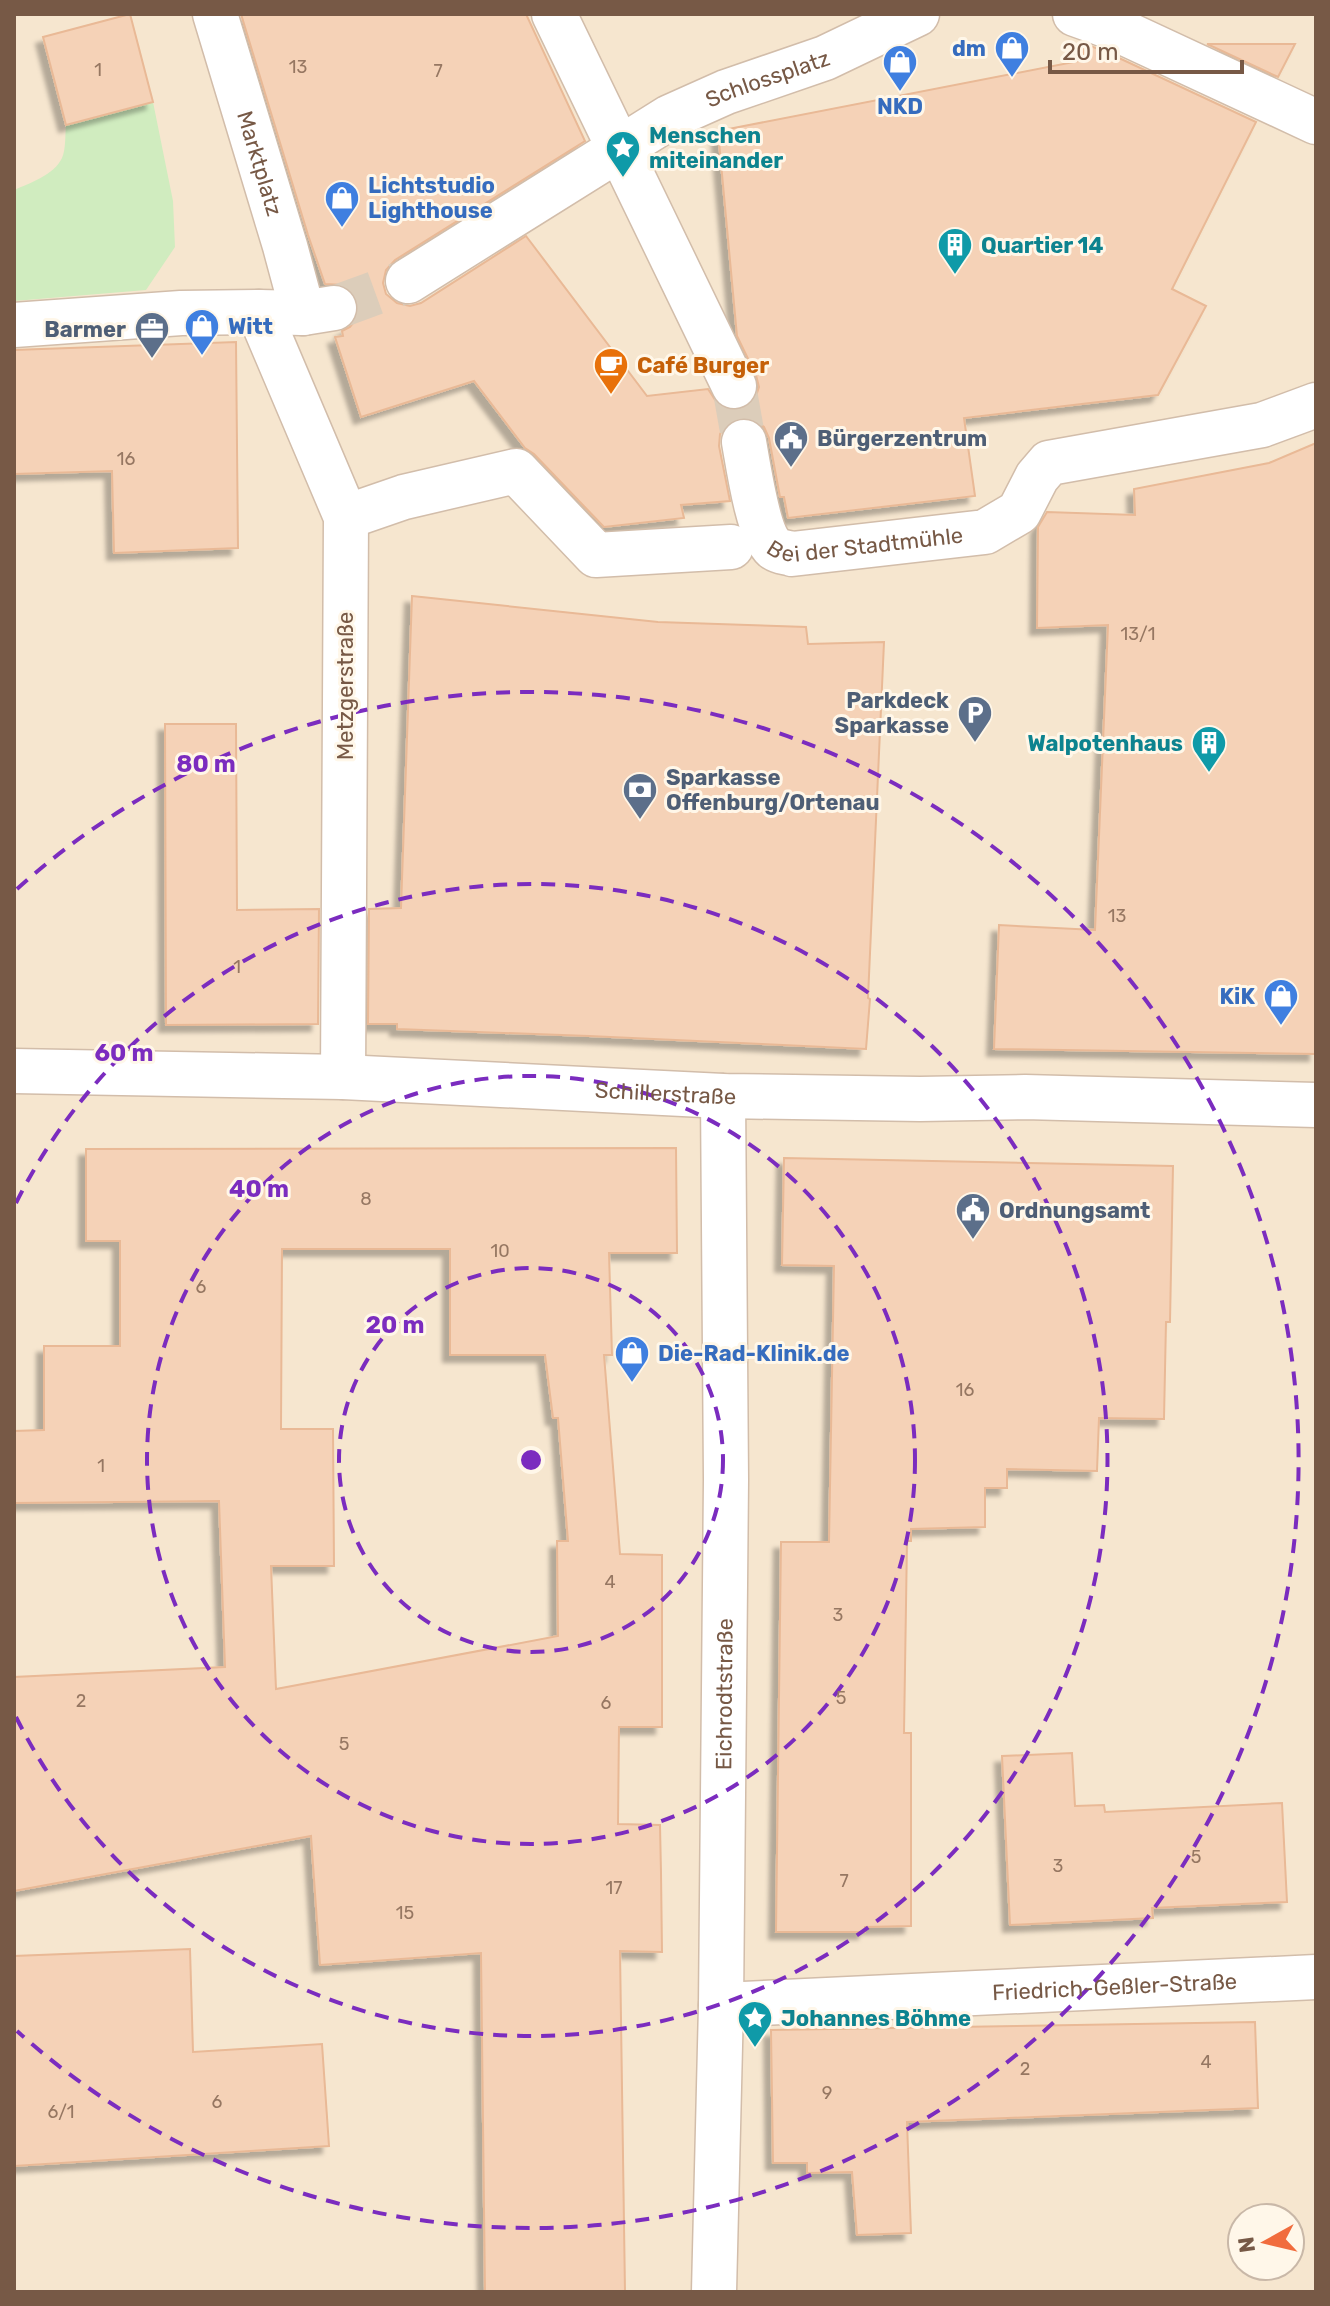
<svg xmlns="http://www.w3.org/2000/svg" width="1330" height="2306" font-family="Rubik,sans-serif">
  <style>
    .residential { fill: #f6e6cf; fill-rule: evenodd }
    .green { fill: #d0ecbf }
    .building { fill: #f5d2b7; stroke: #e9b996; stroke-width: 2; fill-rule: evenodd; filter: url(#shadow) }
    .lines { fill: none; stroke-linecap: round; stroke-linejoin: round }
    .minor-tunnel { stroke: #dccdba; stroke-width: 44; stroke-dasharray: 44 22; stroke-linecap: butt }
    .minor-casing { stroke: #d2bdaa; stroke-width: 47 }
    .minor { stroke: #fff; stroke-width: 44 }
    .ring { fill: none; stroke: #7b2cbf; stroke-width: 4; stroke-dasharray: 14 10 }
    .labels { text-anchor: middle; stroke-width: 6; stroke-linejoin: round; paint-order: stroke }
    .number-label { font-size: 18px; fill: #967762 }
    .shop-label { font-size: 22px; font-weight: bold; fill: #366cbe; stroke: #fff7e9; text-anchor: start }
    .street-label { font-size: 22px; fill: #775946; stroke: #fff7e9 }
    .culture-label { font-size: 22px; font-weight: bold; fill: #0d838f; stroke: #fff7e9; text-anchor: start }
    .service-label { font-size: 22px; font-weight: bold; fill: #4e5e75; stroke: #fff7e9; text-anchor: start }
    .food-label { font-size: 22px; font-weight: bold; fill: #c56008; stroke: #fff7e9; text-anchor: start }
    .centre { fill: #7b2cbf; stroke: #fff7e9; stroke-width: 4 }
    .ring-label { font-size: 24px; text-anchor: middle; font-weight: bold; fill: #7b2cbf; stroke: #fff7e9; stroke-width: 6; stroke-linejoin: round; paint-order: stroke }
  </style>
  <defs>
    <filter id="shadow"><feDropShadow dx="-7" dy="7" stdDeviation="2" flood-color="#0004"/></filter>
  </defs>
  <rect width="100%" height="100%" fill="#fef4e1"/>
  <path class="residential" d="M14,14H1316V2292H14ZM1242,2218H1290V2266H1242Z"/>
  <path class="green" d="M153,102L173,201L175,247L146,290L14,301V190C30,183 54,175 62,158C66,149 65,135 66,125Z"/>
  <g class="building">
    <polygon points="130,14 153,102 66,125 43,37"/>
    <polygon points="241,14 526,14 585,141 395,260 386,270 383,283 386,294 397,303 410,306 421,303 526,236 647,396 708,389 719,406 731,411 746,408 755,399 759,387 756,375 737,336 718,131 1084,60 1082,43 1104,51 1256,122 1172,289 1206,306 1158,395 964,418 975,496 788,518 784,497 780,497 769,438 764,427 752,418 739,418 727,423 720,434 719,446 730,501 681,505 684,518 604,527 534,454 525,448 474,381 361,417 335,337 343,336 342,331 350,327 357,318 358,303 354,293 344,285 325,284 308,235"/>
    <polygon points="1207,44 1295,44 1278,77"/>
    <polygon points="236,342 238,548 114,553 112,471 14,474 14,350"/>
    <polygon points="1316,443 1316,1054 994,1049 999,925 1095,930 1108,625 1037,628 1038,527 1047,512 1135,515 1134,489 1269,463"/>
    <polygon points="412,596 658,622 806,627 808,644 884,642 868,998 870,999 866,1049 589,1036 397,1029 397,1024 368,1024 369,909 401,908"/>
    <polygon points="165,724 236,724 237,910 319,909 318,1024 166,1025"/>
    <path d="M676,1148L677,1253H609L612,1355H604L620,1554L662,1555V1727H619L618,1824L660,1825L661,1873L662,1952L620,1951L625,2292H485L481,1953L320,1965L311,1836L14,1891V1677L225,1667L219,1501L14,1503V1431L44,1430V1346H120V1241H86V1149ZM282,1249H450V1355H545L553,1418H558L568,1541H557L558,1636L276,1689L271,1566H334L333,1429H281Z"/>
    <polygon points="784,1158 1173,1166 1170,1322 1166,1322 1164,1419 1099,1418 1097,1471 1007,1469 1007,1488 985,1488 985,1527 911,1529 911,1541 907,1541 904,1733 911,1733 911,1926 865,1927 865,1932 776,1932 781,1542 829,1542 834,1266 782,1265"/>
    <polygon points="1072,1753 1075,1806 1104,1805 1105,1812 1282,1803 1287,1902 1152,1908 1153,1918 1010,1925 1002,1756"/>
    <polygon points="190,1949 193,2052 322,2044 329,2146 14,2166 14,1956"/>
    <polygon points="1255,2022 1258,2108 907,2122 911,2233 857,2235 852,2172 807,2173 807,2163 773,2163 771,2030"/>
  </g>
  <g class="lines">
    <g class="minor-tunnel">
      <polyline points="334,308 408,281"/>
      <polyline points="734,386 744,442"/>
    </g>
    <defs>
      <g id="minor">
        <path id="s1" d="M215,14L285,246L303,313"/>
        <polyline points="554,14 734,386"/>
        <polyline points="1075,14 1114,28 1316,122"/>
        <path id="s2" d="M408,281L670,117L726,92L825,58L917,14"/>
        <polyline points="259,312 346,517 343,1077"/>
        <polyline points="14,325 181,313 259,312 303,313 334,308"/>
        <path id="s3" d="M744,442C748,464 758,534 774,548C779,552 785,552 792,554L985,532L1019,512L1037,477L1049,463L1262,425L1316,405"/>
        <polyline points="346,517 404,497 516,471 596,555 731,547"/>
        <path id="s4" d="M14,1071L343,1077L723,1096L920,1099L1025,1097L1316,1105"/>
        <path id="s5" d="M721,2005L1316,1977"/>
        <path id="s6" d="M714,2292L721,2005L726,1480L723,1096"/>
      </g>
    </defs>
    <use href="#minor" class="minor-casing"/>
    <use href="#minor" class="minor"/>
  </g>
  <g class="ring">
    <circle cx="531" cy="1460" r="192"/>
    <circle cx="531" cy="1460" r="384"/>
    <path d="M16 1203A576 576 0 1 1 16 1717"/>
    <path d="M17 889A768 768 0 1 1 17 2031"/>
  </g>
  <defs>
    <symbol id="shop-pin" viewBox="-11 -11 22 30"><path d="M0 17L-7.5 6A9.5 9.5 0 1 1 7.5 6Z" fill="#3f7fe0" stroke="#fff7e9"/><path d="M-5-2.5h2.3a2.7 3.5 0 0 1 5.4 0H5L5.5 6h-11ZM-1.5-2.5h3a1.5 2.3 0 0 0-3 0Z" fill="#fff"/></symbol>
    <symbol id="sight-pin" viewBox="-11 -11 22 30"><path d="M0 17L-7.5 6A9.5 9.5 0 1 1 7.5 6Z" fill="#0f9aa8" stroke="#fff7e9"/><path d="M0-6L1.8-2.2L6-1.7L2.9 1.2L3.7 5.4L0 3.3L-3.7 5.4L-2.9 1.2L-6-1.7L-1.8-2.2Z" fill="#fff"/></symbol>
    <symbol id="building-pin" viewBox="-11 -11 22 30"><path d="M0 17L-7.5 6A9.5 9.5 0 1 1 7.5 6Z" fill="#0f9aa8" stroke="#fff7e9"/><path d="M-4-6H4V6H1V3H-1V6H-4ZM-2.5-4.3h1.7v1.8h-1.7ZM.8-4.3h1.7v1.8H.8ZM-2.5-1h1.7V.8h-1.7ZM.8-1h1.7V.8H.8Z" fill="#fff"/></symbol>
    <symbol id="office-pin" viewBox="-11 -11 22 30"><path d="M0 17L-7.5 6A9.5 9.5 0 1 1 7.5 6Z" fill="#5c6f8a" stroke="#fff7e9"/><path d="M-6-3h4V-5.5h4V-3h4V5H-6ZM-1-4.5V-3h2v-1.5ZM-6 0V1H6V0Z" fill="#fff"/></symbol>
    <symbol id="cafe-pin" viewBox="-11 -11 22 30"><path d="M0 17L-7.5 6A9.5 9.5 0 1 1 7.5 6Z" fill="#e8710a" stroke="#fff7e9"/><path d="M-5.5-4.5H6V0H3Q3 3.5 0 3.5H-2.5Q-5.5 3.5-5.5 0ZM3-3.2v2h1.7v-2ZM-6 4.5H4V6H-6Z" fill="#fff"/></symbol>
    <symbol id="civic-pin" viewBox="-11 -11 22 30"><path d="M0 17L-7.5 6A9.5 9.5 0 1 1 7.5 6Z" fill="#5c6f8a" stroke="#fff7e9"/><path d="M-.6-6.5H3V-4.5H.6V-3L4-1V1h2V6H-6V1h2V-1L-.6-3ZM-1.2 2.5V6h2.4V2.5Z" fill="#fff"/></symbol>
    <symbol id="parking-pin" viewBox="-11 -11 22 30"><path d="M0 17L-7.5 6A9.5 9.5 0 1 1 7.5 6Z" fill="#5c6f8a" stroke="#fff7e9"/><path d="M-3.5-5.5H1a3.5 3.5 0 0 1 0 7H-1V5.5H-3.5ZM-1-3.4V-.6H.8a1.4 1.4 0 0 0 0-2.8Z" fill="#fff"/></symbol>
    <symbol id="bank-pin" viewBox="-11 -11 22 30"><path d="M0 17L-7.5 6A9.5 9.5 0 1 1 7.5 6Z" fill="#5c6f8a" stroke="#fff7e9"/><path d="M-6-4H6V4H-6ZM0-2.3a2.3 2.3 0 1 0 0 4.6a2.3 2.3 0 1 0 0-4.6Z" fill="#fff"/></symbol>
  </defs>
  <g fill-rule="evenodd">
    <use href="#shop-pin" x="992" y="28" width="40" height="54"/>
    <use href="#shop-pin" x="880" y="42" width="40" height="54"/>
    <use href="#sight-pin" x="603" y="128" width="40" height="54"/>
    <use href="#shop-pin" x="322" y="178" width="40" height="54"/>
    <use href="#building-pin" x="935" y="225" width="40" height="54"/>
    <use href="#shop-pin" x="182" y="306" width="40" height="54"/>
    <use href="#office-pin" x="132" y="309" width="40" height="54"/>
    <use href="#cafe-pin" x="591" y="345" width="40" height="54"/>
    <use href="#civic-pin" x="771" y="418" width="40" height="54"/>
    <use href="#parking-pin" x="955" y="693" width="40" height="54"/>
    <use href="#building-pin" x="1189" y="723" width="40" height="54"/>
    <use href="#bank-pin" x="620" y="770" width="40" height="54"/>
    <use href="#shop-pin" x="1261" y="976" width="40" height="54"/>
    <use href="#civic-pin" x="953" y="1190" width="40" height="54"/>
    <use href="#shop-pin" x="612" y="1333" width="40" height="54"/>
    <use href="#sight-pin" x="735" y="1998" width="40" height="54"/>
  </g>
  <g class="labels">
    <g class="number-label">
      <text x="298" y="73">13</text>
      <text x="98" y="76">1</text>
      <text x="438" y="77">7</text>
      <text x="126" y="465">16</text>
      <text x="1138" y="640">13/1</text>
      <text x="1117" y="922">13</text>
      <text x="237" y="973">1</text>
      <text x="366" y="1205">8</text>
      <text x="500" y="1257">10</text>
      <text x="201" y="1293">6</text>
      <text x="965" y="1396">16</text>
      <text x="101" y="1472">1</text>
      <text x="610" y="1588">4</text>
      <text x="838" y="1621">3</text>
      <text x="841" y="1704">5</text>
      <text x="81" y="1707">2</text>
      <text x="606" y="1709">6</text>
      <text x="344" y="1750">5</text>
      <text x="1196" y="1863">5</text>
      <text x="1058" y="1872">3</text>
      <text x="844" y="1887">7</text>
      <text x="614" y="1894">17</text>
      <text x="405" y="1919">15</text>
      <text x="1206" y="2068">4</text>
      <text x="1025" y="2075">2</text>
      <text x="827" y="2099">9</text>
      <text x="217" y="2108">6</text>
      <text x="61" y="2118">6/1</text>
    </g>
    <g class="shop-label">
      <text x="986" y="56" text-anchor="end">dm</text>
      <text x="900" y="114" text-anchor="middle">NKD</text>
      <text x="368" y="193">Lichtstudio<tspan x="368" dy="25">Lighthouse</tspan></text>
      <text x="228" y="334">Witt</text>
      <text x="1255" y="1004" text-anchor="end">KiK</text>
      <text x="658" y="1361">Die-Rad-Klinik.de</text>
    </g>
    <g class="street-label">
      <text dy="8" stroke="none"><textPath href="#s2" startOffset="414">Schlossplatz</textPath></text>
      <text dy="8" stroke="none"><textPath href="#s1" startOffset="156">Marktplatz</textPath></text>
      <text dy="8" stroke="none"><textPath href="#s3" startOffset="204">Bei der Stadtmühle</textPath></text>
      <text transform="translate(345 686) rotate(-90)" y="8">Metzgerstraße</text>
      <text dy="8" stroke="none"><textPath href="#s4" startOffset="652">Schillerstraße</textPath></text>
      <text dy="8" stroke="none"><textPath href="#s6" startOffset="598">Eichrodtstraße</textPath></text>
      <text dy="8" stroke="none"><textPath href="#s5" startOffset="394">Friedrich-Geßler-Straße</textPath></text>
    </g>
    <g class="culture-label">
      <text x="649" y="143">Menschen<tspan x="649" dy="25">miteinander</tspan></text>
      <text x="981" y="253">Quartier 14</text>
      <text x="1183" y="751" text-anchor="end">Walpotenhaus</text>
      <text x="781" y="2026">Johannes Böhme</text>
    </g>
    <g class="service-label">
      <text x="126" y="337" text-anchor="end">Barmer</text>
      <text x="817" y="446">Bürgerzentrum</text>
      <text x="949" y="708" text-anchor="end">Parkdeck<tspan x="949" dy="25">Sparkasse</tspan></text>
      <text x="666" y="785">Sparkasse<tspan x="666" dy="25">Offenburg/Ortenau</tspan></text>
      <text x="999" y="1218">Ordnungsamt</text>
    </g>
    <g class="food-label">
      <text x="637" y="373">Café Burger</text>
    </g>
  </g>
  <circle cx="531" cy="1460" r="12" class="centre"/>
  <g class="ring-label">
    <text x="206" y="772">80 m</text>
    <text x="124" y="1061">60 m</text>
    <text x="259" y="1197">40 m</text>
    <text x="395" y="1333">20 m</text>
  </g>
  <rect width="1330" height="2306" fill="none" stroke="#775946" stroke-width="32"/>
  <g transform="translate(1266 2242) rotate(262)"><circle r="38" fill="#fff7e9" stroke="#c9b8a8" stroke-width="2"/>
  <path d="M0-6L14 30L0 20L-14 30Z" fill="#f16c3d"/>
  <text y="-12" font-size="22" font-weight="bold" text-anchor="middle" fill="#775946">N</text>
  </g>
  <path d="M1050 60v12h192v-12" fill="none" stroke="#775946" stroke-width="4"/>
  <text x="1062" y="60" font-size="24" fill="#775946" stroke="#fff7e9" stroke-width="6" paint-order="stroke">20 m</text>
</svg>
